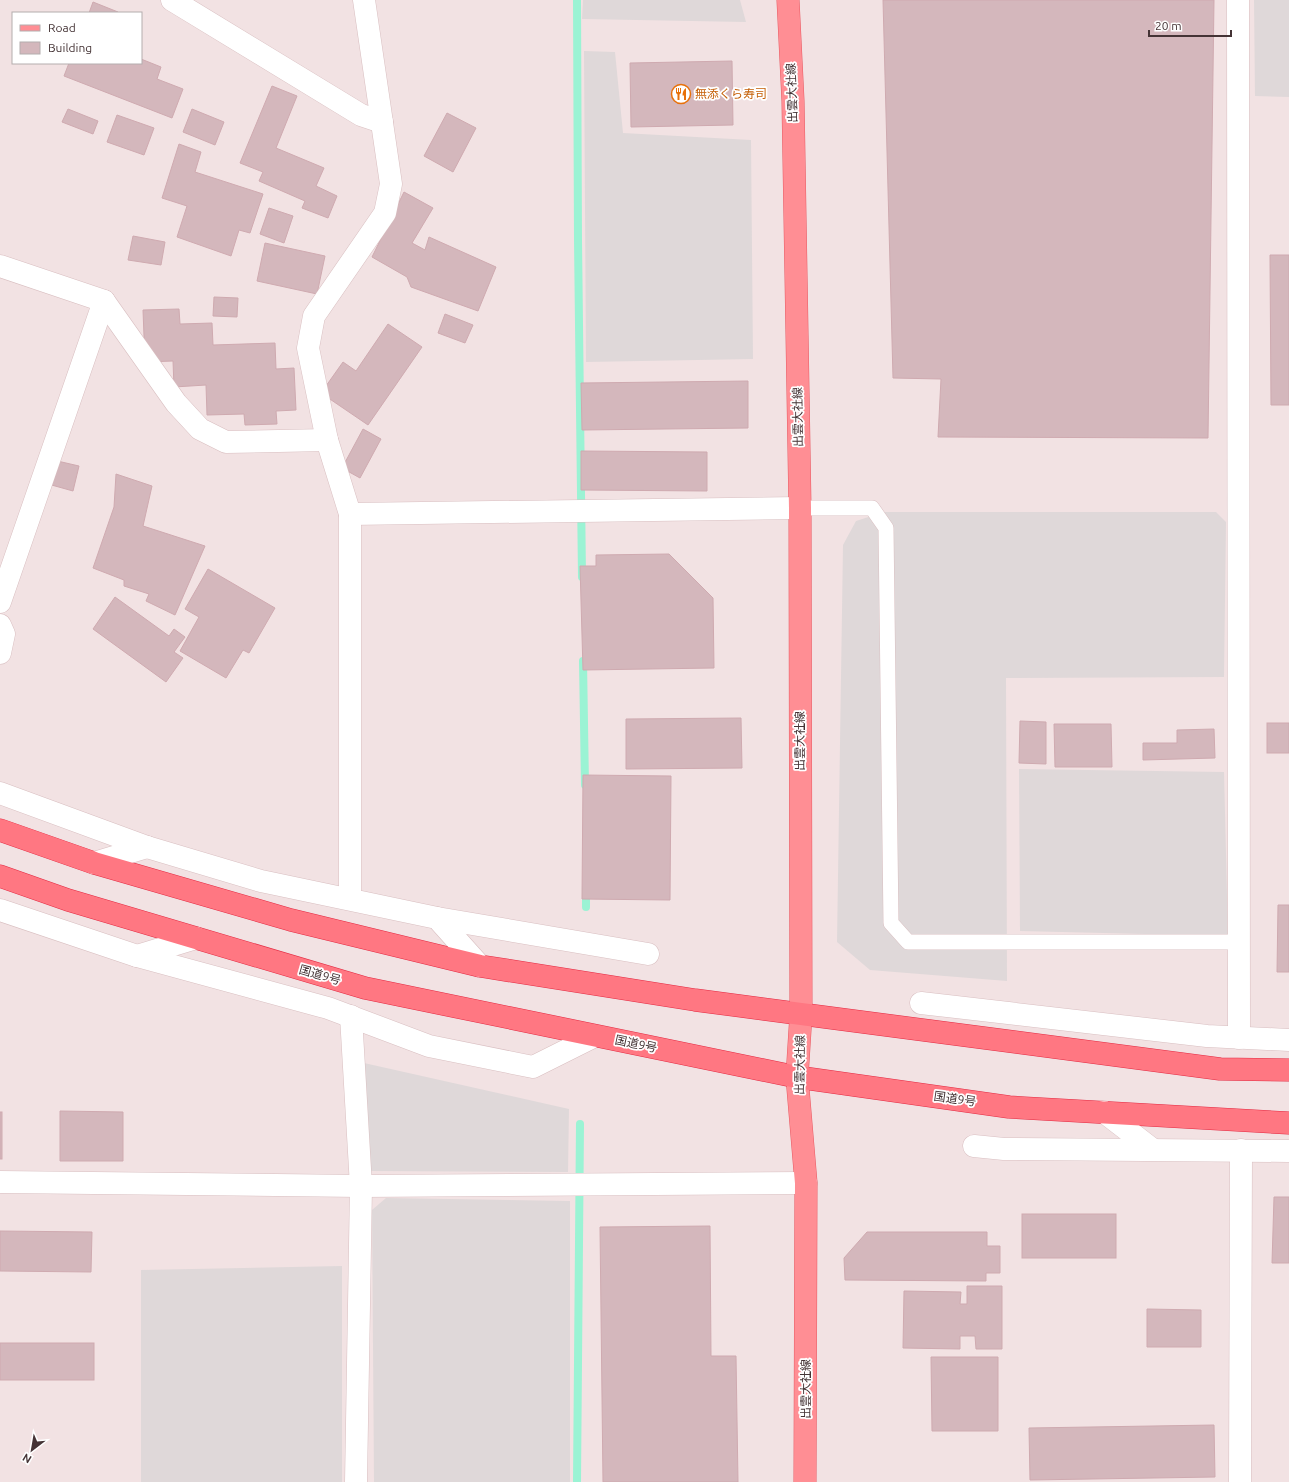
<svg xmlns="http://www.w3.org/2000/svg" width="1289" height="1482" font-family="Ubuntu,'Noto Sans JP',sans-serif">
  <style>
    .parking { fill: #dfd8d9 }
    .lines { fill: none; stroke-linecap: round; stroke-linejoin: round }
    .stream { stroke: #9bf3d4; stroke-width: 8 }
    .building { fill: #d4b7bc; stroke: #cfaab0 }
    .service-casing { stroke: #d9bfc1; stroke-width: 16 }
    .minor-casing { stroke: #d9bfc1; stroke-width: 23 }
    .tertiary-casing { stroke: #d9bfc1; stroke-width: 23 }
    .primary-casing { stroke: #e85a63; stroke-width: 23 }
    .trunk-casing { stroke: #e32b43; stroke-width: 23 }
    .service { stroke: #fff; stroke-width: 15 }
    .minor { stroke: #fff; stroke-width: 22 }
    .tertiary { stroke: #fff; stroke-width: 22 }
    .primary { stroke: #ff8e94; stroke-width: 22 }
    .trunk { stroke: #ff7782; stroke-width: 22 }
    .labels { text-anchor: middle; stroke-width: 3.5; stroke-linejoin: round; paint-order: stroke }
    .street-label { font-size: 12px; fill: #443335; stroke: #fff }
    .food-label { font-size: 12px; fill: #c56008; stroke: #fff; text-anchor: start }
  </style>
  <rect width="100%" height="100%" fill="#f2e2e3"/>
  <g class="parking">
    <polygon points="583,0 740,0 746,22 582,19"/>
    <polygon points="1254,0 1289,0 1289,97 1255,96"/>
    <polygon points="584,51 615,52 623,133 751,140 753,359 586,362"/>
    <polygon points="884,512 1216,512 1226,522 1224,677 1006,678 1007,981 870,970 837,942 843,545 856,521"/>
    <polygon points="1019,769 1224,772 1228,936 1020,931"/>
    <polygon points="364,1063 569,1109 568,1172 370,1171"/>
    <polygon points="386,1198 570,1201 570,1482 374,1482 372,1210"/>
    <polygon points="342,1266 342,1482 141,1482 141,1270"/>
  </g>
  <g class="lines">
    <g class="stream">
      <polyline points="577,0 578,240 582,577"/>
      <polyline points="583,661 585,785"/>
      <polyline points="586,889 586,907"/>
      <polyline points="577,1482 580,1124"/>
    </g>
  </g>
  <g class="building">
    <polygon points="883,0 1214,0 1208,438 938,437 941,379 893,378"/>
    <polygon points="93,2 118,12 118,13 89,13"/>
    <polygon points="141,59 161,67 157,79 183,89 172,118 64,76 69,63 141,63"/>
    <polygon points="732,61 733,125 631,127 630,63"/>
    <polygon points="272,86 297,96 276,148 324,168 316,186 337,196 328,218 302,208 305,201 259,181 263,172 240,163"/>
    <polygon points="68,109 98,121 93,134 62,122"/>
    <polygon points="192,109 224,122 215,145 183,132"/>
    <polygon points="447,113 476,128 453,172 424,156"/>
    <polygon points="117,115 154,128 144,155 107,142"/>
    <polygon points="179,144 201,152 195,172 263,194 250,233 239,230 231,256 177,237 187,206 162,198"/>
    <polygon points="404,192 433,208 412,243 425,250 429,237 496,267 478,311 411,287 407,277 372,257"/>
    <polygon points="269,208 293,216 284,243 260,234"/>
    <polygon points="133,236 165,242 161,265 128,260"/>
    <polygon points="265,243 325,256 317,294 257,281"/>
    <polygon points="1270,255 1289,255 1289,405 1271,405"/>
    <polygon points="214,297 238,298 237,317 213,316"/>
    <polygon points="179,309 180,324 212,323 213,345 275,343 276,369 294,368 296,410 276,411 277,424 245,425 244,414 207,415 206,385 174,387 173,361 145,362 143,310"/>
    <polygon points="445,314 473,325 465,343 438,333"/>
    <polygon points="388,324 422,347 368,425 321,393 343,362 356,371"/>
    <polygon points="748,381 748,428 582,430 581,383"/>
    <polygon points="363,429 381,439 360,478 342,468"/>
    <polygon points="581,451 707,452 707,491 581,490"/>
    <polygon points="53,460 79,466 73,491 48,484"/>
    <polygon points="116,474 152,486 143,526 205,546 175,615 146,601 149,594 124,586 124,580 93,568 114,507"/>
    <polygon points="669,554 713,598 714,668 583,670 580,566 596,566 596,555"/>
    <polygon points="208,569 275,608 249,653 243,650 226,678 180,651 199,617 185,609"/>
    <polygon points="115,597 169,636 174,629 185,637 174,652 183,658 166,682 93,629"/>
    <polygon points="741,718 742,768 626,769 626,719"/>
    <polygon points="1020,721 1046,722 1046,764 1019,763"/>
    <rect x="1267" y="723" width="22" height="30"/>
    <polygon points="1054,724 1111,724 1112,767 1055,767"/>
    <polygon points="1214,729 1215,758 1143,760 1143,743 1177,743 1177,730"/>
    <polygon points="583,775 671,776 670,900 582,899"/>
    <polygon points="1278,905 1289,905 1289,972 1277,972"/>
    <polygon points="60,1111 123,1112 123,1161 60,1161"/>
    <rect x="0" y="1112" width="2" height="47"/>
    <polygon points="1274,1197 1289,1197 1289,1263 1272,1263"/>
    <rect x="1022" y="1214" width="94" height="44"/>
    <polygon points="710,1226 711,1356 736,1356 738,1482 603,1482 600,1227"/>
    <polygon points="0,1231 92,1232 91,1272 0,1271"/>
    <polygon points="867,1232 987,1232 987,1246 1000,1246 1000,1273 986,1273 986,1281 845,1280 844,1258"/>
    <polygon points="967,1286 1002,1286 1002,1349 976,1349 975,1336 960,1336 960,1349 903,1348 904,1291 961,1292 960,1304 967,1304"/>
    <polygon points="1147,1309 1201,1310 1201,1347 1147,1347"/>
    <rect x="0" y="1343" width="94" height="37"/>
    <polygon points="931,1357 998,1357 998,1431 932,1431"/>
    <polygon points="1214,1425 1215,1477 1030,1480 1029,1428"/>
  </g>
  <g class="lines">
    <defs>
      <polyline id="service" points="800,508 872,508 886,528 891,923 908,942 1239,942"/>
      <g id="minor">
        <polyline points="172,0 361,115 382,122"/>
        <polyline points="0,266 104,301 0,602"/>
        <polyline points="104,301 176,403 200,429 226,442 327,440"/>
        <polyline points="350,514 800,508"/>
        <polyline points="0,625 4,634 0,653"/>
        <polyline points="0,793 147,847 261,881 437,918 480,966"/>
        <polyline points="94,863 147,847"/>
        <polyline points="350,899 350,514 327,440 308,348 314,316 385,213 391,184 364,0"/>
        <polyline points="0,910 137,956 328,1008 429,1046 533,1067 595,1036"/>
        <polyline points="437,918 648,954"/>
        <polyline points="137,956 196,938"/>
        <polyline points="921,1003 1207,1036 1289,1040"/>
        <polyline points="351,1016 361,1186 356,1482"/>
        <polyline points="1104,1112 1152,1149"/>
        <polyline points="974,1146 1004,1149 1289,1151"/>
        <polyline points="0,1182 361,1186 806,1183"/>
        <polyline points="1240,1482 1241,1150"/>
      </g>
      <polyline id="tertiary" points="1238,0 1239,1038"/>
      <polyline id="primary" points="788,0 793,101 800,508 801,1014 797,1077 806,1183 805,1482"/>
      <g id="trunk">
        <polyline points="0,830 94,863 291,920 480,966 695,1000 1220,1069 1289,1070"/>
        <polyline points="0,876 68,900 365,988 797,1077 1009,1107 1289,1123"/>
      </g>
    </defs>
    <use href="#service" class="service-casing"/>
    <use href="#minor" class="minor-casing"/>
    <use href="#tertiary" class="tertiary-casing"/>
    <use href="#primary" class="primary-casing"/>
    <use href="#trunk" class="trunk-casing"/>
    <use href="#service" class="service"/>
    <use href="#minor" class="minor"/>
    <use href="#tertiary" class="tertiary"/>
    <use href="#primary" class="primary"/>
    <use href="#trunk" class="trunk"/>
  </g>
  <defs>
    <symbol id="restaurant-ring" viewBox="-11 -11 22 22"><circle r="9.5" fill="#fff" stroke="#e8710a" stroke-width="1.5"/><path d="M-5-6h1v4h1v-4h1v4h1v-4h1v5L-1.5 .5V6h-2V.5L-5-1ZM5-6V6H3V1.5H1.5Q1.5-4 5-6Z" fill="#e8710a"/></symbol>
  </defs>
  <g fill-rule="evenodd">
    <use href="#restaurant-ring" x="670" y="83" width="22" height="22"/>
  </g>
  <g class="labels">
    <g class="street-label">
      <text transform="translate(792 93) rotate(-92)" y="4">出雲大社線</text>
      <text transform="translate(798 417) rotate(-91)" y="4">出雲大社線</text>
      <text transform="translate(800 741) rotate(-90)" y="4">出雲大社線</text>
      <text transform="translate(320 975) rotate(16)" y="4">国道9号</text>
      <text transform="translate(636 1044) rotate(12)" y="4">国道9号</text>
      <text transform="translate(800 1065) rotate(-89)" y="4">出雲大社線</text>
      <text transform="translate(955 1099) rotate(8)" y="4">国道9号</text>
      <text transform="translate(806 1389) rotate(-90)" y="4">出雲大社線</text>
    </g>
    <g class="food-label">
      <text x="695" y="98">無添くら寿司</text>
    </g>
  </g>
  <rect x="12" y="12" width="130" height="52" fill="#ffffff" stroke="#b4adae"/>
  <rect x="20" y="25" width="20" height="6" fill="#ff8e94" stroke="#b4adae"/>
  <text x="48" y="32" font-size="12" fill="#443335">Road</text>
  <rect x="20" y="42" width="20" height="12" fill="#d4b7bc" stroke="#b4adae"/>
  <text x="48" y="52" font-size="12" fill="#443335">Building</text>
  <g transform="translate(32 1450) rotate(211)" stroke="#ffffff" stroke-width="3" paint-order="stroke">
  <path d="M0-3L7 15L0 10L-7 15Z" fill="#443335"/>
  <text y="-6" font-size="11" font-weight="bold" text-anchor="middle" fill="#443335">N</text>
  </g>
  <path d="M1149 30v6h82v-6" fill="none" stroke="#443335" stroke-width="2"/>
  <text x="1155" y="30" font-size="12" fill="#443335" stroke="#ffffff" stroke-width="3" paint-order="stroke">20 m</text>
</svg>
